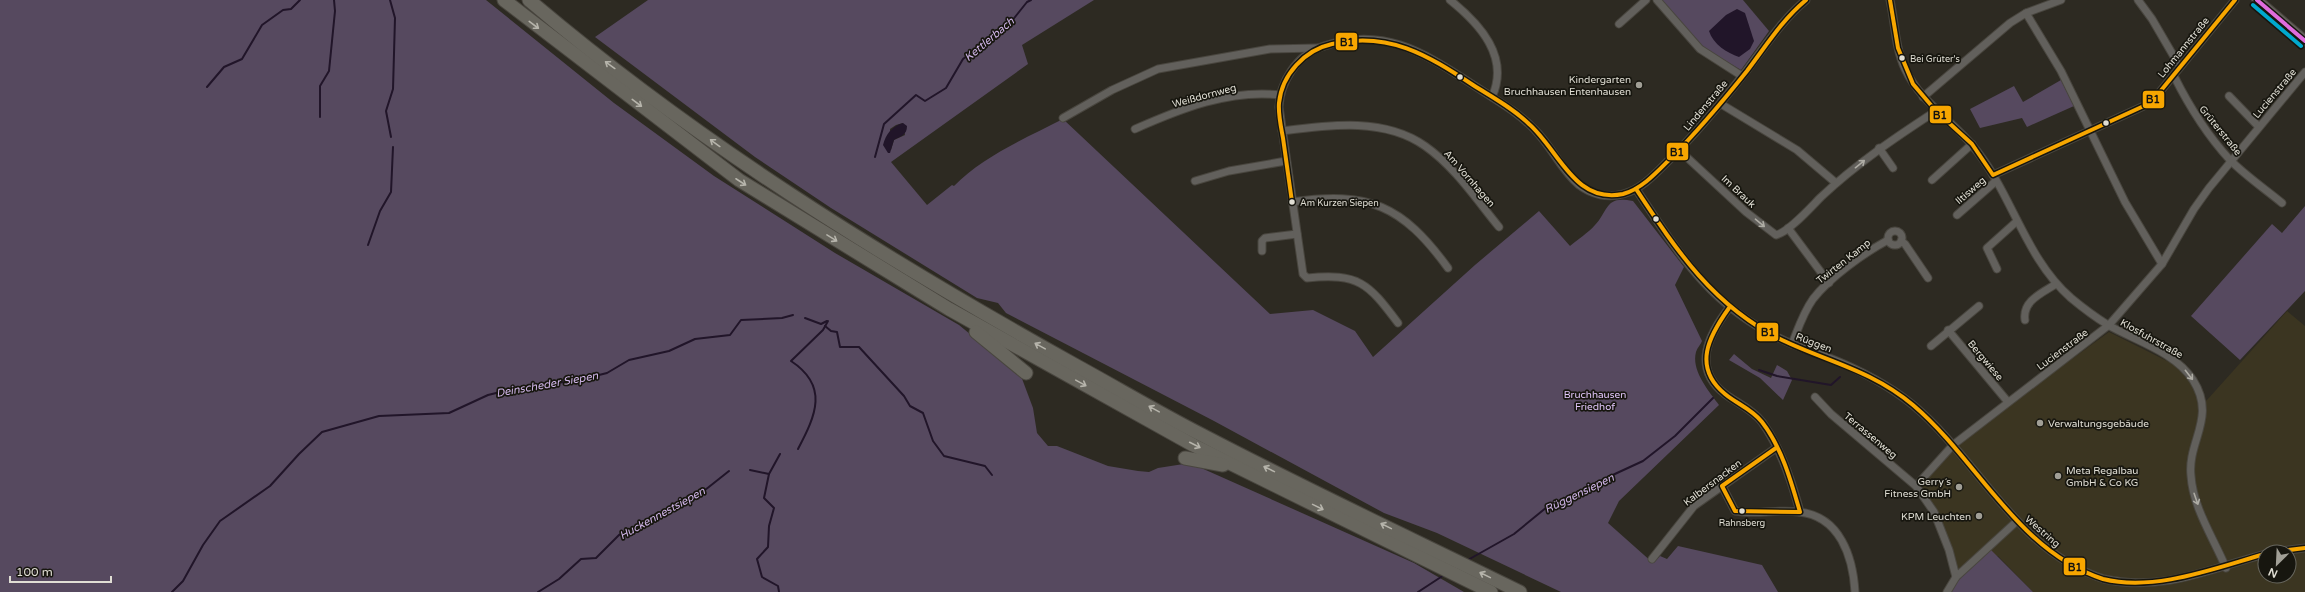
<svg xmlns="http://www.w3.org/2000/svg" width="2305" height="592" font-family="'Varela Round',sans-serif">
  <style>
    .built { fill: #3b3521; fill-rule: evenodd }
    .green { fill: #56495f; fill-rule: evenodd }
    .water { fill: #211529 }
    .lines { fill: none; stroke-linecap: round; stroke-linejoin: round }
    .stream { stroke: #211529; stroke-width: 2 }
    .street-casing { stroke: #49463f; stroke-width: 9 }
    .secondary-casing { stroke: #49463f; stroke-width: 12 }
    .highway-casing { stroke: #49463f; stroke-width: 15 }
    .street { stroke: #62605c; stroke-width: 7 }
    .secondary { stroke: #64615c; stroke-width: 10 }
    .highway { stroke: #68665e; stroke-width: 13 }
    .bus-1-casing { stroke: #17160f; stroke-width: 7 }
    .bus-2-casing { stroke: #17160f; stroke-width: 7 }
    .bus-3-casing { stroke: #17160f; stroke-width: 7 }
    .bus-1 { stroke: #f7a600; stroke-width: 4 }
    .bus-2 { stroke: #e06cde; stroke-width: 4 }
    .bus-3 { stroke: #00a9ce; stroke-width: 4 }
    .oneway { stroke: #b6b4ab }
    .oneway2 { stroke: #aeaca4 }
    .bus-dot { fill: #e0ded4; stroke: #17160f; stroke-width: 1.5 }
    .poi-dot { fill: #a19f96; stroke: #17160f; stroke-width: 1.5 }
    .labels { text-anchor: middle; stroke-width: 3.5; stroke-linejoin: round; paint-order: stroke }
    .bus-label { font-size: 9px; fill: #e0ded4; stroke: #17160f; text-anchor: start }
    .street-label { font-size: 10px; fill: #e0ded4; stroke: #17160f }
    .poi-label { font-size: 10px; fill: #e0ded4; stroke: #17160f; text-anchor: end }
    .park-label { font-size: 10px; fill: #e0c5f9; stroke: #17160f }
    .water-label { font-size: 11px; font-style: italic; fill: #d0b5e8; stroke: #17160f }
    .line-badge { stroke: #17160f; stroke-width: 1.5 }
    .pale-badge-label { font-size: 11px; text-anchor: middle; font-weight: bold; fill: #111 }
  </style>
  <rect width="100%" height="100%" fill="#2d2a22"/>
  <path class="built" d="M2287,311L2305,326V592H2033L1998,556L1957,571L1919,487L1951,451L2006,407L2109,332L2173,364L2186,376L2193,385L2199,401L2207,400ZM2265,552H2289V576H2265Z"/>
  <g class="green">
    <polygon points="0,0 486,0 614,103 714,176 835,253 959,325 1021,376 1033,408 1037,433 1048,446 1057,446 1108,466 1138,471 1149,472 1158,468 1190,463 1414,563 1464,592 0,592"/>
    <path d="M648,0H1094L1022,45L1028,64L891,162L927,205L952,185L954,186C983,156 1026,138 1063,119L1270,314L1313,310L1355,331L1373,357L1475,265L1539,211L1570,246C1578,239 1588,233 1595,225C1609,210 1605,195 1633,201L1684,267L1675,285L1702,341C1701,344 1697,348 1696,352C1691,371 1709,391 1719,405L1619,501L1608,523L1653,563L1660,556L1667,559L1678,546L1762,565L1778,592H1561L1437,533L1384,513L1214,421L1006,313L998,303L977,298L831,208L755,157L595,37ZM903,123L905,135L894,140L891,150L890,129L896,125Z"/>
    <polygon points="1662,0 1743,0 1769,31 1741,70 1694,42"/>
    <polygon points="2061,80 2074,106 2027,127 2022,118 1980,128 1970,109 2014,86 2023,102"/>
    <polygon points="2305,206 2305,291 2240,360 2191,316 2272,224 2282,233"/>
    <polygon points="1734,354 1752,369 1771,378 1777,365 1787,371 1792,380 1783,400 1760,378 1729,360"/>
    <polygon points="1990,549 2033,592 1949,592 1963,573"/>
  </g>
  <g class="water">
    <path d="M1737,9L1745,13L1754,41L1750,49L1739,57C1727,53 1713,44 1709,31L1726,15Z"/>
    <path d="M903,123L907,126C907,135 901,136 894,140L890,153H888L883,145C886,134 892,126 903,123Z"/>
  </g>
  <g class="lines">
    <g class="stream">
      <polyline points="390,0 395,18 393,89 386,111 391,137"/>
      <polyline points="207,87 224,67 242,59 262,25 283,10 291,9 300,0"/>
      <polyline points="320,117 320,86 329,71 335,11 334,0"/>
      <polyline points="875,157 884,124 916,95 925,101 946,88 963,59 1011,22 1027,2 1031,0"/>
      <polyline points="368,245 380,211 391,192 393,147"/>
      <polyline points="805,318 821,324 827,321"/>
      <polyline points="825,326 831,331 837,332 840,347 859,347 904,396 910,406 923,413 933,441 944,456 985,466 992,475"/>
      <polyline points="1759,370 1777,376 1831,385 1840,377"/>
      <path d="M798,449C816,415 829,386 791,361L823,330L828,321"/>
      <polyline points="750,470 769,474"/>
      <polyline points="1466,561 1514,534 1547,507 1563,501 1604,479 1643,461 1675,436 1713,398"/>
      <polyline points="172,592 183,581 203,545 220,521 270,486 299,454 322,432 379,416 449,413 488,395 525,386 575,381 607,373 629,360 669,351 695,339 730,335 741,320 782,318 793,315"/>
      <polyline points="538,592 559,579 581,559 596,558 619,535 700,494 729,471"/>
      <polyline points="779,592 778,586 762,577 757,559 768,547 769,526 774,508 764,498 769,474 780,454"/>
      <polyline points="1418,592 1444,575"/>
    </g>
    <defs>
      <g id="street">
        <path d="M1450,0C1480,24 1510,57 1492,97"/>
        <polyline points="1657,0 1700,49 1742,76"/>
        <path d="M1890,0C1895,23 1895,47 1905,69C1920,101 1950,119 1972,145C2012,192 2024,257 2071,298C2083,308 2095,317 2108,325C2136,341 2175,352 2193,380C2217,418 2187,441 2191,476C2193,508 2214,539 2226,568"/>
        <polyline points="2138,0 2152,19 2180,67"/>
        <polyline points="2026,13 2061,71 2125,202 2162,264"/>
        <polyline points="1619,24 1646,0"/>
        <path d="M2174,76C2189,106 2207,135 2230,160C2246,176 2265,189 2282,203"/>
        <polyline points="2229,96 2259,127"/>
        <polyline points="1923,97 2010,23 2026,13 2061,0"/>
        <polyline points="1721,104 1797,150 1836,183"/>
        <polyline points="1063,118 1112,90 1158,69 1270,49 1317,48"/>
        <path d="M1135,129C1180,109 1230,89 1280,95"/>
        <path d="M1282,131C1329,125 1384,117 1425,146C1455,167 1476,199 1499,227"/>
        <polyline points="1879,148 1893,168"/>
        <path d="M1679,150L1746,212L1776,235C1789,232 1811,207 1821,197C1856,164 1896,137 1936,111"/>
        <polyline points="1993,175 2146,105 2154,99 2235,0"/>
        <polyline points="1932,180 1972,144"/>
        <polyline points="1195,181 1229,171 1286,161"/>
        <path d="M1636,189C1678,252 1708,304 1779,338C1794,346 1811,351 1827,357C1858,369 1887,384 1913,405C1980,461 2016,551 2104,579C2164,592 2209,569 2265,554"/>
        <path d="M1292,202C1369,191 1402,205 1448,268"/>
        <polyline points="1957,215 1996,181"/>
        <polyline points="1788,228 1829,283"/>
        <circle cx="1895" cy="238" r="7"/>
        <polyline points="1901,241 1905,244 1928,278"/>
        <polyline points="1262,251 1262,241 1265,238 1297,234"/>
        <polyline points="1997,269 1987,248 2016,222"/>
        <path d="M1729,308C1709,334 1691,368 1725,394C1737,403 1752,409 1762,422C1780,447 1792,482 1800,512"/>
        <path d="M2025,320C2022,301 2042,293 2056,284"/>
        <path d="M1398,323C1368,283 1359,273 1307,278L1303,274L1279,107C1280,82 1297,55 1321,47C1385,24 1427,55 1478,88C1498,101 1519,113 1535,130C1552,147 1561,170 1579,185C1592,195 1608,198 1623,194C1642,189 1655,174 1668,161C1697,133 1722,102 1747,70C1765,46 1783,19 1806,0"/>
        <polyline points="1948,330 2008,402"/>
        <path d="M1792,344C1798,329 1803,313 1813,299C1830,277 1864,253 1888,240"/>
        <polyline points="1931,346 1979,306"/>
        <polyline points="1815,397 1831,414 1916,486 1934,512 1949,550 1956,577 2017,521"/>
        <path d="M1722,486L1735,511C1756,515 1778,509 1799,512C1840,516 1853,557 1855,592"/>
        <polyline points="1916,486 1953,445 2109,325 2162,264 2194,209 2209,188 2305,72"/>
        <polyline points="2273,552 2305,548"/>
        <polyline points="1652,559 1694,506 1776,448"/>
        <polyline points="1947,592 1956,577"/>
      </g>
      <polyline id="secondary" points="2257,0 2305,41"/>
      <g id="highway">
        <polyline points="504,0 739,180 949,309 1193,445 1491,592"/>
        <path d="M529,0C696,142 883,258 1075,365C1117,388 1159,413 1202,435C1307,490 1414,540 1520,592"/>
        <polyline points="976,332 1026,373"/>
        <polyline points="1185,458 1223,465"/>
      </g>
    </defs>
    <use href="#street" class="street-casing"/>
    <use href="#secondary" class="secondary-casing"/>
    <use href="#highway" class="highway-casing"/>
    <use href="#street" class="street"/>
    <use href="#secondary" class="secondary"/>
    <use href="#highway" class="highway"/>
    <defs>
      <g id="bus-1">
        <polyline points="1890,0 1898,48 1913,84 1936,111 1972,144 1993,175 2146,105 2154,99 2235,0"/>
        <path d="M1636,189C1677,251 1713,306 1782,340C1828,362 1871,370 1913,405C1978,460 2017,551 2103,579C2155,592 2215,568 2265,554"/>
        <path d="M1292,202C1289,181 1286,160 1283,138C1281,127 1278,114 1279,103C1282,74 1305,50 1332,44C1389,31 1427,55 1473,85C1492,97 1513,108 1529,124C1559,150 1574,204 1623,194C1642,189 1657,172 1671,158C1698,131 1723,101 1747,71C1766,46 1782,20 1806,0"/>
        <path d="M1729,308C1709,336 1692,367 1725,394C1737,404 1752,409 1762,422C1782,448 1791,481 1800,512L1735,511L1722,486L1776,448"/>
        <polyline points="2273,552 2305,548"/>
      </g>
      <polyline id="bus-2" points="2257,0 2305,41"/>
      <polyline id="bus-3" points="2253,5 2301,46"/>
    </defs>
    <use href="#bus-1" class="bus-1-casing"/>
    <use href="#bus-2" class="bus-2-casing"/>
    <use href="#bus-3" class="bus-3-casing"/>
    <use href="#bus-1" class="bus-1"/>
    <use href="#bus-2" class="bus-2"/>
    <use href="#bus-3" class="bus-3"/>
  </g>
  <defs><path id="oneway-shaft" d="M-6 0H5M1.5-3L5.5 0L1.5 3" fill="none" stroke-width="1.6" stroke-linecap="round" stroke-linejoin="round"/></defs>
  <g class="oneway">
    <use href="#oneway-shaft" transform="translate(534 25) rotate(37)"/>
    <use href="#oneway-shaft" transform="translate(610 65) rotate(-144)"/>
    <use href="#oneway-shaft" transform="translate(637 103) rotate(37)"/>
    <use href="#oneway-shaft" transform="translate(715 143) rotate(-144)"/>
    <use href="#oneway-shaft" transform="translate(741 182) rotate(33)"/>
    <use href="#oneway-shaft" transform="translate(832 238) rotate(32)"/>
    <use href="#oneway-shaft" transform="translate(1040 346) rotate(-151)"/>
    <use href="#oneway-shaft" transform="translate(1081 383) rotate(29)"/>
    <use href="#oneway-shaft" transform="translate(1154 409) rotate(-151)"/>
    <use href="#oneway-shaft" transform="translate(1195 445) rotate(27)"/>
    <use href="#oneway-shaft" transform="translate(1269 469) rotate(-154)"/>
    <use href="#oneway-shaft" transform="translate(1318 507) rotate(26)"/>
    <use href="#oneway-shaft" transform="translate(1386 526) rotate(-154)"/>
    <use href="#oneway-shaft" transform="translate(1485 575) rotate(-154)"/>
  </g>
  <g class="oneway2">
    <use href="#oneway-shaft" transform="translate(1860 164) rotate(-39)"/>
    <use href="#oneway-shaft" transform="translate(1760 223) rotate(40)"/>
    <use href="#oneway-shaft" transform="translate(2189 375) rotate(52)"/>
    <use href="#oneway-shaft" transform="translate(2196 499) rotate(71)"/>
  </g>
  <g class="bus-dot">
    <circle cx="1902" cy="58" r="3.5"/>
    <circle cx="1460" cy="77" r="3.5"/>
    <circle cx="2106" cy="123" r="3.5"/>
    <circle cx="1292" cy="202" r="3.5"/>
    <circle cx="1656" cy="219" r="3.5"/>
    <circle cx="1742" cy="511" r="3.5"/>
  </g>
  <g class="poi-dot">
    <circle cx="1639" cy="85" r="4"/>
    <circle cx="2040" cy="423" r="4"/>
    <circle cx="2058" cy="476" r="4"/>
    <circle cx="1959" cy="487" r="4"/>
    <circle cx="1979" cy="516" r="4"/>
  </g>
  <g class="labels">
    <g class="bus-label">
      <text x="1910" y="62">Bei Grüter's</text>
      <text x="1300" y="206">Am Kurzen Siepen</text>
      <text x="1742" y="526" text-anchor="middle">Rahnsberg</text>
    </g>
    <g class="street-label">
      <text transform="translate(2183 47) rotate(-51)" y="4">Lohmannstraße</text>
      <text transform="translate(2274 93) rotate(-50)" y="4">Lucienstraße</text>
      <text transform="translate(1204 95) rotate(-15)" y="4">Weißdornweg</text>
      <text transform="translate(1705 105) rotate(-50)" y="4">Lindenstraße</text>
      <text transform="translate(2221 130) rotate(51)" y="4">Grüterstraße</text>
      <text transform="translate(1470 178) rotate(49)" y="4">Am Vornhagen</text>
      <text transform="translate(1970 190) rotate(-41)" y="4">Iltisweg</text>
      <text transform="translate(1739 191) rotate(43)" y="4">Im Brauk</text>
      <text transform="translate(1843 261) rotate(-38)" y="4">Twirten Kamp</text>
      <text transform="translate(2152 338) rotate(29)" y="4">Klosfuhrstraße</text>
      <text transform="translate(1814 342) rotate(21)" y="4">Rüggen</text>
      <text transform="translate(2062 349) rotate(-37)" y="4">Lucienstraße</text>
      <text transform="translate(1986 360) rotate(50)" y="4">Bergwiese</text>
      <text transform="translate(1871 435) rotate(40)" y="4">Terrassenweg</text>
      <text transform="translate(1712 482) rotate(-37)" y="4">Kalbersnacken</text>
      <text transform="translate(2043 531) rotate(41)" y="4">Westring</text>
    </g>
    <g class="poi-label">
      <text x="1631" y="83">Kindergarten<tspan x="1631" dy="12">Bruchhausen Entenhausen</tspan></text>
      <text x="2048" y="427" text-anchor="start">Verwaltungsgebäude</text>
      <text x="2066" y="474" text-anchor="start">Meta Regalbau<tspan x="2066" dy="12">GmbH &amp; Co KG</tspan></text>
      <text x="1951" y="485">Gerry´s<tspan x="1951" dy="12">Fitness GmbH</tspan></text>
      <text x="1971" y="520">KPM Leuchten</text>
    </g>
    <g class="park-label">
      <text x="1595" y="398">Bruchhausen<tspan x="1595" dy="12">Friedhof</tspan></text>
    </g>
    <g class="water-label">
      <text transform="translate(989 39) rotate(-40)" y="4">Kettlerbach</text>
      <text transform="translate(547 384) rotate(-10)" y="4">Deinscheder Siepen</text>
      <text transform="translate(1579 493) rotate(-26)" y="4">Rüggensiepen</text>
      <text transform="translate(662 513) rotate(-29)" y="4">Huckennestsiepen</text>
    </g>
  </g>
  <g class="line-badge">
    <rect x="1335" y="32" width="23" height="19" rx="4" fill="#f7a600"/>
    <rect x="2142" y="90" width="23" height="19" rx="4" fill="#f7a600"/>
    <rect x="1929" y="105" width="23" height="19" rx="4" fill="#f7a600"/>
    <rect x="1666" y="142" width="23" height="19" rx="4" fill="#f7a600"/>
    <rect x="1756" y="322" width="23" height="20" rx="4" fill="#f7a600"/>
    <rect x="2063" y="557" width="23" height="19" rx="4" fill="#f7a600"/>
  </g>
  <g class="pale-badge-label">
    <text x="1347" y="46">B1</text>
    <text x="2153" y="103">B1</text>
    <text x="1940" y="119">B1</text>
    <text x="1677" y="156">B1</text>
    <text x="1768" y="336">B1</text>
    <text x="2075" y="571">B1</text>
  </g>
  <g transform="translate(2277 564) rotate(204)"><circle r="19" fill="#17160f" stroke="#67665e"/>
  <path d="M0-3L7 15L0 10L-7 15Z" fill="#a19f96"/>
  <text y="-6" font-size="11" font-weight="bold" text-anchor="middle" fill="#e0ded4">N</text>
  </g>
  <path d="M10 576v6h101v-6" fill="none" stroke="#e0ded4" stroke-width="2"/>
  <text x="16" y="576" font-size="12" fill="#e0ded4" stroke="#17160f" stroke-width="3" paint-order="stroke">100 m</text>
</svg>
